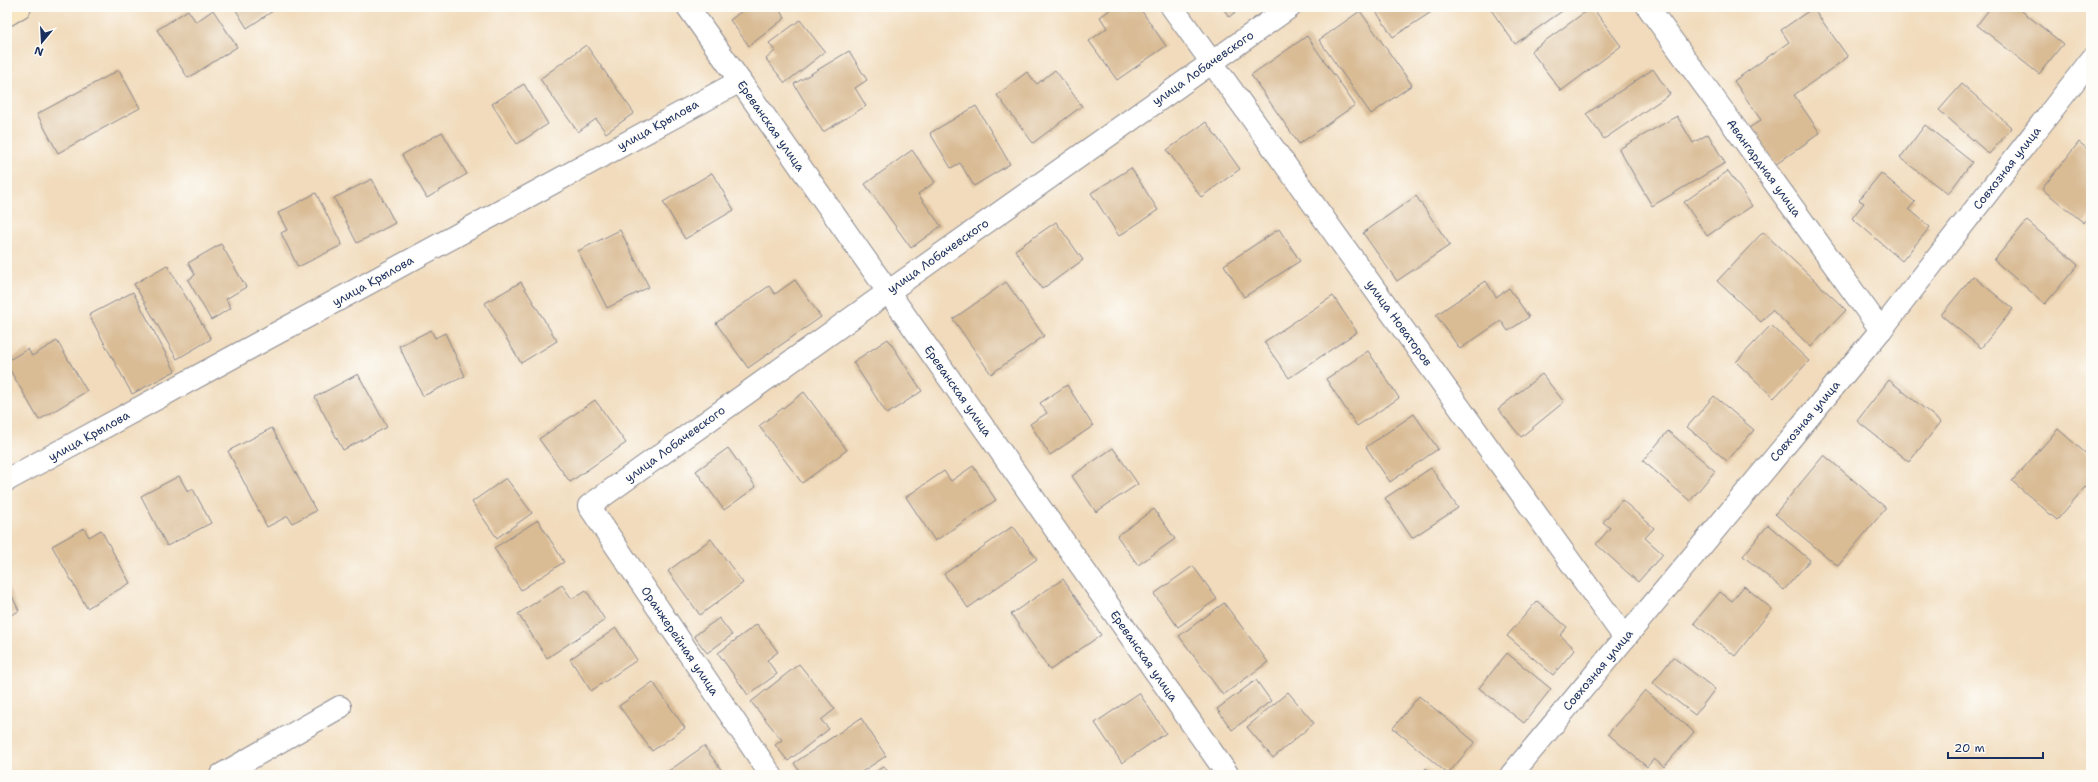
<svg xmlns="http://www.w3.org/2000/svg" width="2098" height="782" font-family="'Shantell Sans',sans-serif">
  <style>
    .building { fill: #d9bb94 }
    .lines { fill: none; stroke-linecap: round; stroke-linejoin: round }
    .street-casing { stroke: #86858d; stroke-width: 24 }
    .secondary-casing { stroke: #86858d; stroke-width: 24 }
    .street { stroke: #fff; stroke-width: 22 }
    .secondary { stroke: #f9e7c3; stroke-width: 22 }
    .labels { text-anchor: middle; stroke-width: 3; stroke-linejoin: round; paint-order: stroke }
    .street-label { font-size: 12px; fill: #1b2f5e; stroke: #fdfcf7 }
  </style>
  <rect width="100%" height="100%" fill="#fdfcf7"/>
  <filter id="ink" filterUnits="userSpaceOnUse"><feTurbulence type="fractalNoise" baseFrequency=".025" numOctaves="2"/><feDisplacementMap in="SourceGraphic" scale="8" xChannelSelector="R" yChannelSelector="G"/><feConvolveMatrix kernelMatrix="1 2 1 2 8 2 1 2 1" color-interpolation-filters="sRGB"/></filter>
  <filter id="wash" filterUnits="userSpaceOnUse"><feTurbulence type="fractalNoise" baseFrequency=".012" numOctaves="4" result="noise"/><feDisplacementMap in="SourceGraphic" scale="16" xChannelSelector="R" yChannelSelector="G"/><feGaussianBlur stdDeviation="0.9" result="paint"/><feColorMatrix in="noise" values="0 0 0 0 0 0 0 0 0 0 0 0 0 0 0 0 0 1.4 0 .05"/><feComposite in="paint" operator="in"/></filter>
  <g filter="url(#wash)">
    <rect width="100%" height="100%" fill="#f1dbbc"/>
    <g id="blocks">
      <g class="building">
        <polygon points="234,7 279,7 247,28"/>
        <polygon points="747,7 777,7 785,18 749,46 730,20"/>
        <polygon points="1114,7 1139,7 1166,46 1117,80 1089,41 1107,28 1100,17"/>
        <polygon points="1222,7 1242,7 1229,17"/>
        <polygon points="1373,7 1439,7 1393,37"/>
        <polygon points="1489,7 1568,7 1515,44"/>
        <polygon points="1592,7 1621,46 1561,91 1531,51"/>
        <polygon points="1991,7 2017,7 2063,44 2039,74 1977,25"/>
        <polygon points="1813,8 1848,57 1794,95 1820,133 1775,165 1749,128 1761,120 1734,81 1789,42 1781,30"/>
        <polygon points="188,10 196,22 213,10 237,47 188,78 157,30"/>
        <polygon points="1360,11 1412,85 1371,114 1319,40"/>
        <polygon points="800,20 825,52 785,83 766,59 775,51 769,43"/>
        <polygon points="1307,36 1355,105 1299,144 1251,75"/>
        <polygon points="586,45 634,113 606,133 596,119 578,132 540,79"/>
        <polygon points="849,51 867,80 855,88 866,106 823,132 794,84"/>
        <polygon points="1653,69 1670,94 1604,139 1586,114"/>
        <polygon points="119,70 140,108 58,153 37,114"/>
        <polygon points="1055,70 1082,106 1033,143 997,95 1027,72 1037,84"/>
        <polygon points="524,84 548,124 517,144 492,104"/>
        <polygon points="1962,84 2012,128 1989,154 1939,110"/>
        <polygon points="976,106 1010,164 974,186 960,163 951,168 930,133"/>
        <polygon points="1677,116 1693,143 1708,134 1725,163 1652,206 1619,149"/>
        <polygon points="1206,122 1240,169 1201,197 1167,150"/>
        <polygon points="1925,125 1972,162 1948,194 1900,158"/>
        <polygon points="442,132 467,174 427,198 402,155"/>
        <polygon points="2079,142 2091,152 2091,214 2084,223 2042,189"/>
        <polygon points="912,150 935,182 918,194 941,226 911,248 865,184"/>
        <polygon points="1131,168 1158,210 1119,236 1091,193"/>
        <polygon points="1728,171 1752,206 1707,236 1684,202"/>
        <polygon points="712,173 734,210 685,239 663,202"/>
        <polygon points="1881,173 1915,202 1909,209 1930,227 1902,261 1852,218 1864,203 1859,200"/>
        <polygon points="372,179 395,223 357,243 334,198"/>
        <polygon points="316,193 342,245 298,267 281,233 287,230 278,213"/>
        <polygon points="1416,196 1450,245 1397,281 1363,233"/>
        <polygon points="2027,221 2078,265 2045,304 1994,260"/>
        <polygon points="1056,222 1083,260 1042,289 1015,250"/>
        <polygon points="1279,229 1300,261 1244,297 1224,265"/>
        <polygon points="620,230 649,287 607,308 578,251"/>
        <polygon points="1763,232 1846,310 1811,347 1772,310 1761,322 1717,281"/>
        <polygon points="221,244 246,287 226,299 231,308 211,320 188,280 195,275 188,263"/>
        <polygon points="167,265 211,339 177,359 134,284"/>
        <polygon points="1973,276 2013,309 1981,348 1941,315"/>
        <polygon points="795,280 821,317 748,368 716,323 769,286 775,294"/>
        <polygon points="1486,281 1496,297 1509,288 1529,317 1508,331 1501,321 1460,349 1436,315"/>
        <polygon points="521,282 557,341 521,363 485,303"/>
        <polygon points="1006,282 1044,336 991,374 953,319"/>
        <polygon points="133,292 175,371 132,394 89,315"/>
        <polygon points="1333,296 1357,332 1289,378 1264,342"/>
        <polygon points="1771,325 1809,361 1774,398 1736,362"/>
        <polygon points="431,330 435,338 445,333 465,376 423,396 399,346"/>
        <polygon points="888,339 922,391 887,414 853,362"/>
        <polygon points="57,341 87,391 39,420 7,365 7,361 28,349 32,356"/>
        <polygon points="1368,351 1399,398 1357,426 1326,379"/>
        <polygon points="358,374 387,427 343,450 315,397"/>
        <polygon points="1542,374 1564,402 1521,437 1498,409"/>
        <polygon points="1889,380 1941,422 1909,462 1857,421"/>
        <polygon points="1067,385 1093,426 1050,455 1030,424 1047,413 1040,403"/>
        <polygon points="804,392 847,450 802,483 759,426"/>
        <polygon points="1714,396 1754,430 1727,461 1687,427"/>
        <polygon points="595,400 626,443 570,482 539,439"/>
        <polygon points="1414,414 1438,449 1390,482 1366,447"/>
        <polygon points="272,428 316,511 292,523 288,516 267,527 228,451"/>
        <polygon points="2058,429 2091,458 2091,480 2057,520 2012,481"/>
        <polygon points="1668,431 1715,471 1690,501 1643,461"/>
        <polygon points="728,448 756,487 724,510 696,471"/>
        <polygon points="1113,448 1138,484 1096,512 1072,476"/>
        <polygon points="1824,455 1886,508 1838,566 1775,514"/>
        <polygon points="973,466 996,500 935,541 906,497 944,471 951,481"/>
        <polygon points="1431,468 1458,508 1412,538 1385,498"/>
        <polygon points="179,476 188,492 193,489 211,523 167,546 141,496"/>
        <polygon points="506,478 532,513 497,538 472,502"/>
        <polygon points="1622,500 1654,528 1645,538 1663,554 1638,582 1596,544 1610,528 1603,522"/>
        <polygon points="1154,509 1175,539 1138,565 1117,536"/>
        <polygon points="538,520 564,562 521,590 494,548"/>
        <polygon points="1768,525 1810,560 1784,590 1743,556"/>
        <polygon points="1013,526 1037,559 968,608 944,574"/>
        <polygon points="84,528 89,537 101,530 130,583 87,608 52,546"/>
        <polygon points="711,539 743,583 700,615 668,571"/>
        <polygon points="1193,566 1217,599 1178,627 1154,594"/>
        <polygon points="1063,579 1101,635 1050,670 1011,614"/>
        <polygon points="7,585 19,611 7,617"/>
        <polygon points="562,585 572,599 586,590 605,620 547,658 518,614"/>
        <polygon points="1744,586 1772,609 1735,656 1694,623 1720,592 1732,601"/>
        <polygon points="1537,601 1567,627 1560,635 1575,649 1553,675 1507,636"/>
        <polygon points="1224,603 1268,662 1223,695 1179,636"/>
        <polygon points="719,618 732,635 707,653 694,636"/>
        <polygon points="757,624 778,652 767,660 777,674 748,695 718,653"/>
        <polygon points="616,628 637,660 591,691 570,659"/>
        <polygon points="1507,653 1551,689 1524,723 1479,688"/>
        <polygon points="1673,657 1715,689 1695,715 1653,683"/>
        <polygon points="799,664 835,709 821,720 829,729 788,761 775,745 782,740 751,702"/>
        <polygon points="1256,680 1271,701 1232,730 1217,709"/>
        <polygon points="653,682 685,728 652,751 619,706"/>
        <polygon points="1645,690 1694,732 1664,767 1654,759 1647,767 1608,734"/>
        <polygon points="1288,692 1314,723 1273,758 1247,727"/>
        <polygon points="1139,693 1166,733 1122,763 1095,723"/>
        <polygon points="1419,696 1475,742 1448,774 1393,728"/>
        <polygon points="861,718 886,756 857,775 802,775 794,763"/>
        <polygon points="704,746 725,775 663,775"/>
        <polygon points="884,766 890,775 871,775"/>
        <polygon points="1426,768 1434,775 1421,775"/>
      </g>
    </g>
  </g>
  <g filter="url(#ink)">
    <use href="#blocks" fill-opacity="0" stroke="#86858d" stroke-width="1"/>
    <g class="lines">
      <defs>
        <g id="street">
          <polyline points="688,7 1228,775"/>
          <polyline points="1172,7 1625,638"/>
          <polyline points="1648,7 1881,330"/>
          <polyline points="7,480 740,81"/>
          <polyline points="221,775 340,707"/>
          <polyline points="771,775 589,506 888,292 1290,7"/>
          <polyline points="1511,775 1881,330 2091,60"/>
        </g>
        <polyline id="secondary" points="7,15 20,7"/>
      </defs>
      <use href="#street" class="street-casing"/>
      <use href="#secondary" class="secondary-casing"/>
      <use href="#street" class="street"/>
      <use href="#secondary" class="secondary"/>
    </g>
  </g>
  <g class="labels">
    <g class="street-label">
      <text transform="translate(1203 68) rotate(-35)" y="4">улица Лобачевского</text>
      <text transform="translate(658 125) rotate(-29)" y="4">улица Крылова</text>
      <text transform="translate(771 126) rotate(55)" y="4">Ереванская улица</text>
      <text transform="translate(1764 168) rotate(54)" y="4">Авангардная улица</text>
      <text transform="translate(2007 168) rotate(-52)" y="4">Совхозная улица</text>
      <text transform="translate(938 256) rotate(-35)" y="4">улица Лобачевского</text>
      <text transform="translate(373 281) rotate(-29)" y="4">улица Крылова</text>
      <text transform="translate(1399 323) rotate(54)" y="4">улица Новаторов</text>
      <text transform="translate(958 391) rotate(55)" y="4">Ереванская улица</text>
      <text transform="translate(1805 421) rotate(-50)" y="4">Совхозная улица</text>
      <text transform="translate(89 436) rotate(-29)" y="4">улица Крылова</text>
      <text transform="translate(675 444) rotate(-36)" y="4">улица Лобачевского</text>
      <text transform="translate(680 641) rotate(56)" y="4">Оранжерейная улица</text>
      <text transform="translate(1144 656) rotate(55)" y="4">Ереванская улица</text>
      <text transform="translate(1598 670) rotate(-50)" y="4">Совхозная улица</text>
    </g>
  </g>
  <rect width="2098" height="782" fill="none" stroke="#fdfcf7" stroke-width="24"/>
  <g transform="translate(42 42) rotate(198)" stroke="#fdfcf7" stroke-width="3" paint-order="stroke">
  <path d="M0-3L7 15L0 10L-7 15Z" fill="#1b2f5e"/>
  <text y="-6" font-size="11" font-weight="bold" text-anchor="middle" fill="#1b2f5e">N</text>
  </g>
  <path d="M1948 752v6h95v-6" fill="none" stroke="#1b2f5e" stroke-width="2"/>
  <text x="1954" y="752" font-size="12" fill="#1b2f5e" stroke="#fdfcf7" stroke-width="3" paint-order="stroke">20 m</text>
</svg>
